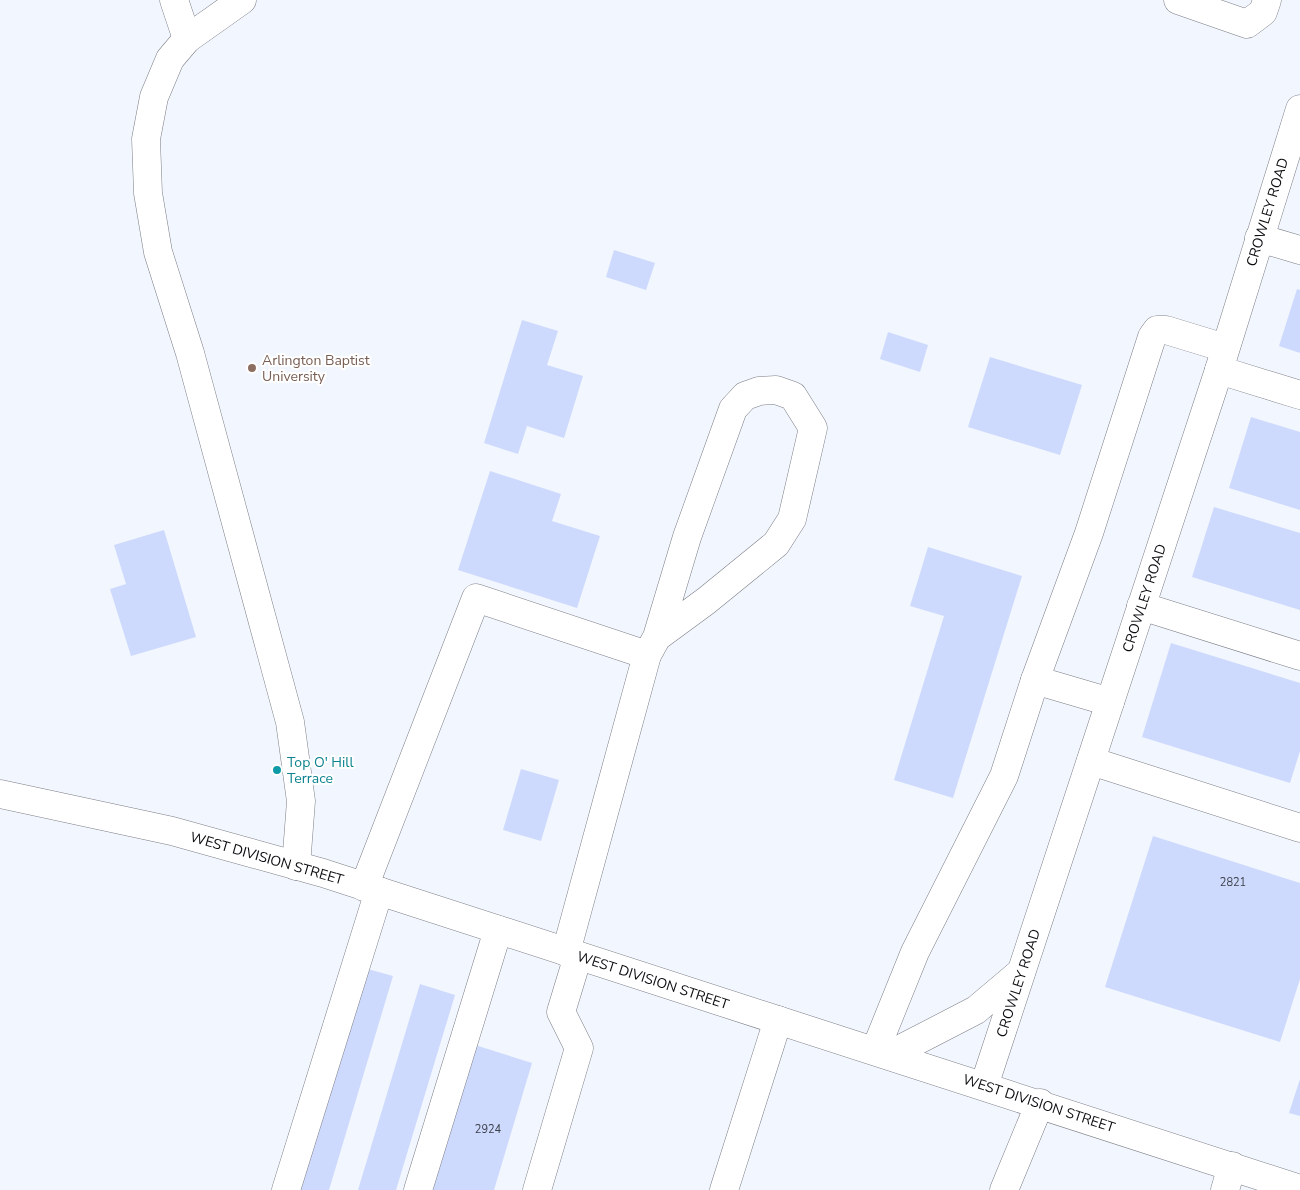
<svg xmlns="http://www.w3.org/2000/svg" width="1300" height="1190" font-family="'Nunito Sans',sans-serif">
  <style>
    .building { fill: #cedafd }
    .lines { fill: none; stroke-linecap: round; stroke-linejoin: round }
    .minor-casing { stroke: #7c7e86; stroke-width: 29 }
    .major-casing { stroke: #7c7e86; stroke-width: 29 }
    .minor { stroke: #fff; stroke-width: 28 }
    .major { stroke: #fff; stroke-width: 28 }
    .education-dot { fill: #8d6e63; stroke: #fff; stroke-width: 2 }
    .culture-dot { fill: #0f9aa8; stroke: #fff; stroke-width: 2 }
    .labels { text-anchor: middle; stroke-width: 4; stroke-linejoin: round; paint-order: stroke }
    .number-label { font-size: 11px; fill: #3c404a }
    .street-label { font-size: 14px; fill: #0b0c0f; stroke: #fff }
    .education-label { font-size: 14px; fill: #785e54; stroke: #fff; text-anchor: start }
    .culture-label { font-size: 14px; fill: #0d838f; stroke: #fff; text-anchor: start }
  </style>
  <rect width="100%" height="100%" fill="#f2f6fe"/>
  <g class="building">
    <polygon points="614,250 655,263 646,290 606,277"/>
    <polygon points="1297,289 1300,290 1300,353 1279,346"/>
    <polygon points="522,320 558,331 547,365 583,376 564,438 527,426 518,454 484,443"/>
    <polygon points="888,332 928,345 920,372 880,359"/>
    <polygon points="990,357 1082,385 1060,455 968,427"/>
    <polygon points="1251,417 1300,432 1300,510 1229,488"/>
    <polygon points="490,471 561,494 552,521 600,536 577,608 458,570"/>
    <polygon points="1214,507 1300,533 1300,610 1192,577"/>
    <polygon points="164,530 196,637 131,656 110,589 126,584 114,545"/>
    <polygon points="928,547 1022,576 953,798 894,780 944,616 910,606"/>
    <polygon points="1171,643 1300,683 1300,751 1290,783 1142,737"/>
    <polygon points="521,769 559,780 541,841 503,830"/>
    <polygon points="1153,836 1300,883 1300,979 1280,1042 1105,987"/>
    <polygon points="364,968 393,976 329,1190 298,1190"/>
    <polygon points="420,984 455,995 396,1190 358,1190"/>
    <polygon points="475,1045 532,1063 494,1190 431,1190"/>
    <polygon points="1300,1079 1300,1116 1289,1113"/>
  </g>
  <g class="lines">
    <defs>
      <g id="minor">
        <polyline points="174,0 187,39"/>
        <polyline points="242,0 187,39 170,59 154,97 146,139 148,193 158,252 190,353 290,722 301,801 296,866"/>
        <polyline points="1178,0 1247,24 1263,12 1267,0"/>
        <polyline points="1259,238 1300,250"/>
        <polyline points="1219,370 1300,395"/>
        <polyline points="1141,606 1300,656"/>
        <polyline points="647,655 657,637 706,601 776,544 792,519 813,428 793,396 776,390 759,391 745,396 733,409 687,537 657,637"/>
        <polyline points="1035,680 1089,533 1152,337 1157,330 1166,330 1225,348"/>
        <polyline points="1091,761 1300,828"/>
        <polyline points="364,887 476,598 647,655 566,952"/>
        <polyline points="875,1051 915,952 1004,776 1035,680 1110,702"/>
        <polyline points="984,1086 1219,370 1300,109"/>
        <polyline points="286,1190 379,891"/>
        <polyline points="418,1190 498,930"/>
        <polyline points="537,1190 579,1048 561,1012 578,956"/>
        <polyline points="724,1190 778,1020"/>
        <polyline points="1004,1190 1040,1103"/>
        <polyline points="1225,1190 1232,1166"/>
      </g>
      <g id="major">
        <polyline points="0,794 172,831 323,873 1300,1189"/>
        <polyline points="889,1055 976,1010 1021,972"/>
      </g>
    </defs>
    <use href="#minor" class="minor-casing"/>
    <use href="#major" class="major-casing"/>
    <use href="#minor" class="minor"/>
    <use href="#major" class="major"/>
  </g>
  <circle class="education-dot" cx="252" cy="368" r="5"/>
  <circle class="culture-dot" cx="277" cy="770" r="5"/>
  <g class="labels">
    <g class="number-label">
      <text x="1233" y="886">2821</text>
      <text x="488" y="1133">2924</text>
    </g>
    <g class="street-label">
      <text transform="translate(1267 212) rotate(-73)" y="5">CROWLEY ROAD</text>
      <text transform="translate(1144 598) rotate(-72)" y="5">CROWLEY ROAD</text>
      <text transform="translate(267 858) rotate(16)" y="5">WEST DIVISION STREET</text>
      <text transform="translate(653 980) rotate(18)" y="5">WEST DIVISION STREET</text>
      <text transform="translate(1018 983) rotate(-72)" y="5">CROWLEY ROAD</text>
      <text transform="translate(1039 1103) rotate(18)" y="5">WEST DIVISION STREET</text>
    </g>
    <g class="education-label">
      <text x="262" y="365">Arlington Baptist<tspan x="262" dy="16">University</tspan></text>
    </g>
    <g class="culture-label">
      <text x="287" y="767">Top O' Hill<tspan x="287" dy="16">Terrace</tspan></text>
    </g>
  </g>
</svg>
